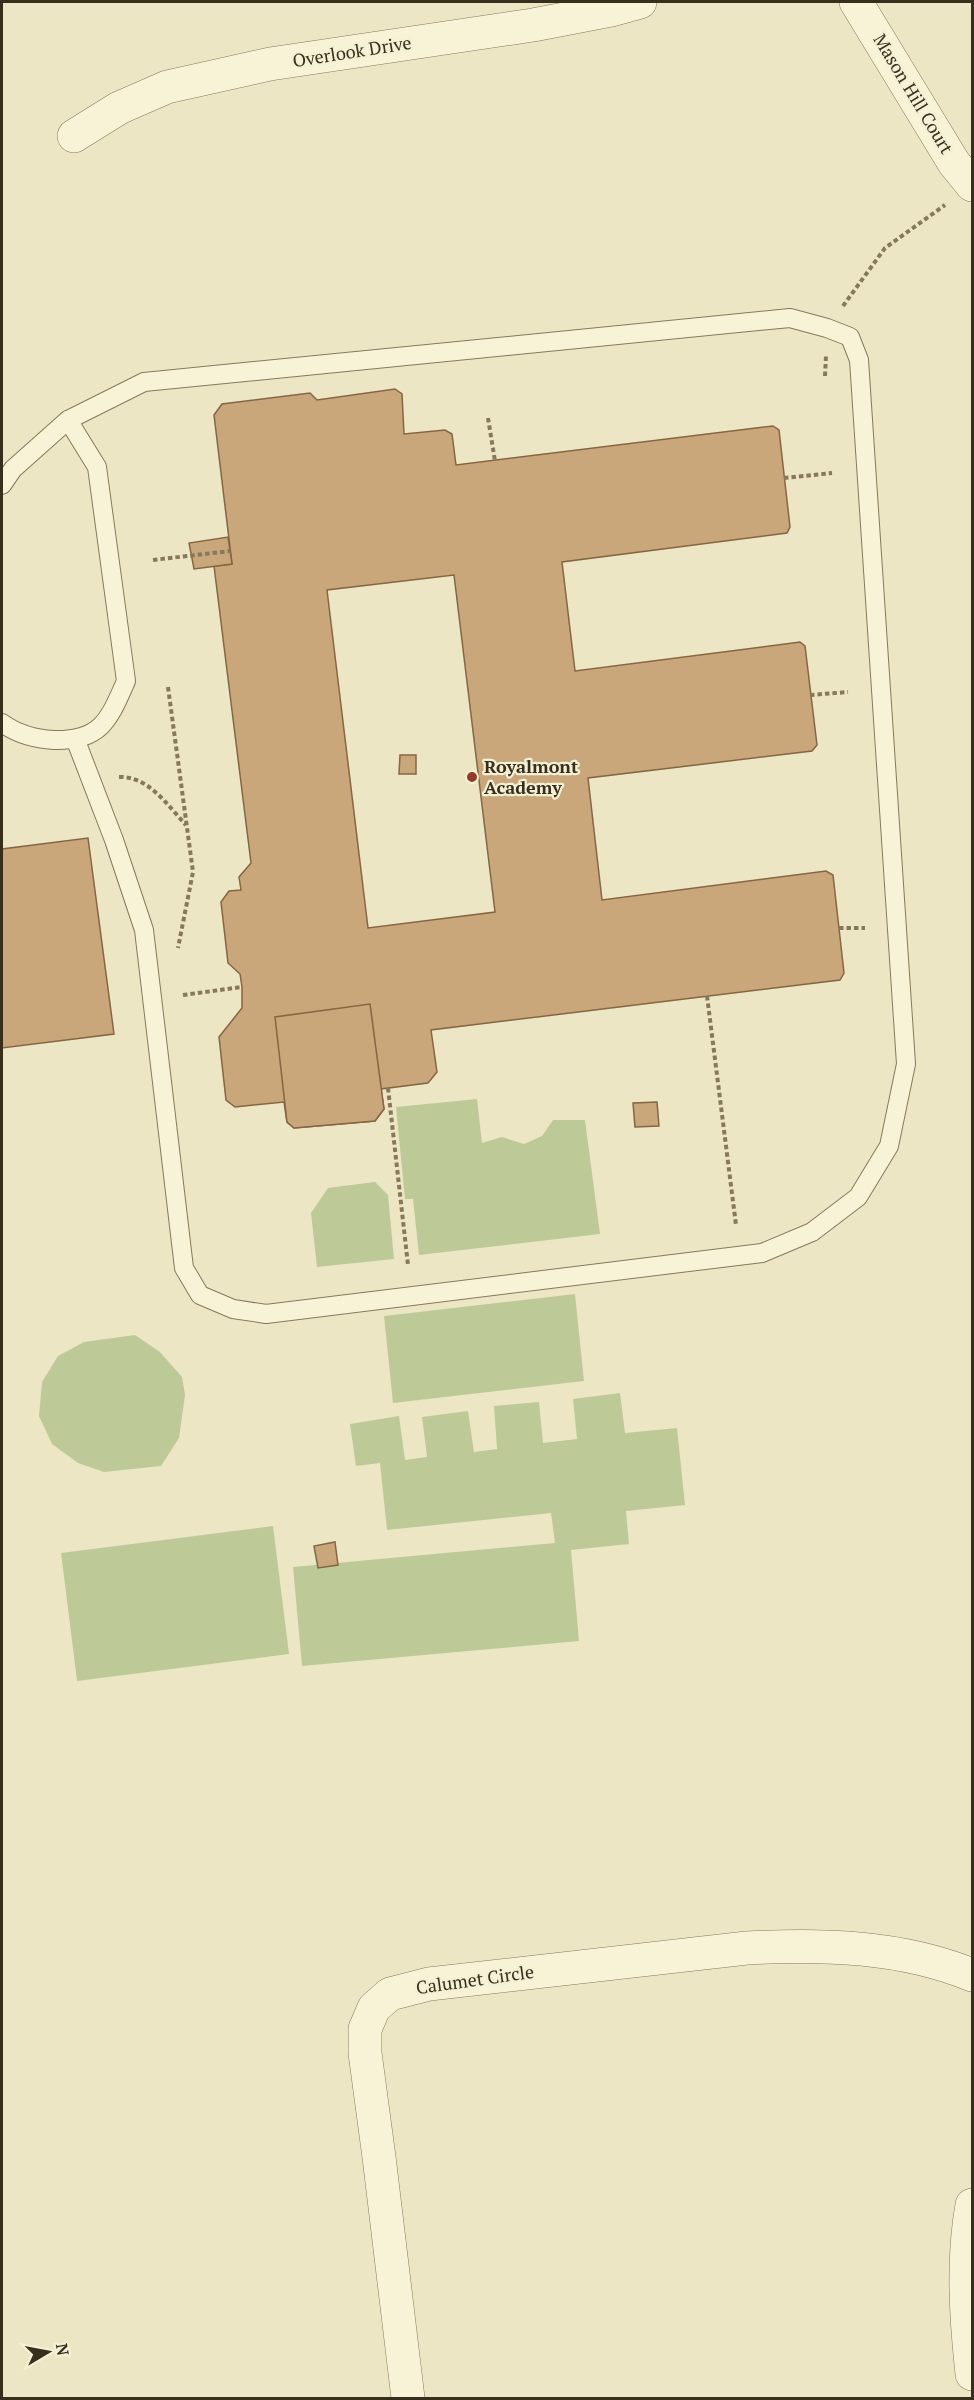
<svg xmlns="http://www.w3.org/2000/svg" width="974" height="2400" font-family="'PT Serif',serif">
  <style>
    .green { fill: #bdca98 }
    .building { fill: #c9a77b; stroke: #856642; stroke-width: 1.5; fill-rule: evenodd }
    .lines { fill: none; stroke-linecap: round; stroke-linejoin: round }
    .lane-casing { stroke: #86795b; stroke-width: 20 }
    .street-casing { stroke: #86795b; stroke-width: 34 }
    .path { stroke: #86795b; stroke-width: 4; stroke-dasharray: 4.5 3; stroke-linecap: butt }
    .lane { stroke: #f8f3d7; stroke-width: 18 }
    .street { stroke: #f8f3d7; stroke-width: 33 }
    .poi-dot { fill: #933c2d; stroke: #f4f0d3; stroke-width: 2 }
    .labels { text-anchor: middle; stroke-width: 4.5; stroke-linejoin: round; paint-order: stroke }
    .street-label { font-size: 18px; fill: #372e1e; stroke: #f4f0d3 }
    .poi-label { font-size: 18px; font-weight: bold; fill: #372e1e; stroke: #f4f0d3; text-anchor: start }
  </style>
  <rect width="100%" height="100%" fill="#ede6c4"/>
  <g class="green">
    <polygon points="477,1099 482,1143 502,1137 524,1144 542,1136 553,1120 585,1120 600,1234 419,1255 413,1199 405,1199 396,1107"/>
    <polygon points="375,1182 388,1195 394,1259 317,1267 311,1213 328,1188"/>
    <polygon points="575,1294 584,1381 393,1403 384,1316"/>
    <polygon points="135,1335 160,1352 182,1377 185,1395 179,1438 161,1466 104,1472 78,1463 52,1444 39,1416 42,1382 58,1356 84,1342"/>
    <polygon points="620,1393 625,1433 677,1428 685,1505 626,1511 629,1544 571,1550 579,1641 302,1666 293,1567 555,1543 551,1513 387,1530 380,1463 356,1466 350,1424 399,1416 405,1460 427,1457 422,1417 468,1411 474,1452 497,1449 494,1406 539,1402 543,1443 577,1439 573,1399"/>
    <polygon points="273,1526 289,1654 77,1681 61,1553"/>
  </g>
  <g class="building">
    <path d="M395,389L402,394L404,434L445,430L452,434L456,465L773,426L779,430L790,527L787,533L562,562L575,671L800,642L805,646L817,745L812,751L588,778L602,900L826,871L833,875L844,973L840,980L431,1030L437,1072L428,1083L381,1089L384,1109L375,1121L294,1128L287,1122L284,1102L235,1107L226,1100L219,1037L242,1008V987L240,974L228,963L221,902L229,891L241,890L239,877L251,863L214,566L232,564L214,415L222,404L310,393L317,400ZM454,575L495,912L368,928L327,590Z"/>
    <polygon points="228,537 232,564 194,569 189,543"/>
    <polygon points="400,755 416,755 416,774 399,774"/>
    <polygon points="88,838 114,1034 2,1048 2,849"/>
    <polygon points="370,1004 384,1109 375,1121 294,1128 287,1122 275,1017"/>
    <polygon points="657,1102 659,1126 635,1127 633,1103"/>
    <polygon points="335,1542 338,1565 318,1568 314,1546"/>
  </g>
  <g class="lines">
    <defs>
      <g id="lane">
        <polyline points="68,420 144,382 790,318 827,328 850,337 859,360 906,1064 889,1146 858,1197 812,1232 762,1253 266,1314 233,1309 200,1295 184,1268 144,930 114,840 76,741"/>
        <path d="M2,485L13,469L68,420L97,467L126,681C109,720 101,741 54,740C36,739 17,734 2,723"/>
      </g>
      <g id="street">
        <polyline points="856,2 954,163 972,185"/>
        <polyline points="74,136 119,108 167,87 270,64 533,25 611,10 640,2"/>
        <path d="M972,2205C962,2261 966,2318 972,2374"/>
        <path d="M408,2398L379,2157L365,2053V2029L374,2008L390,1994L429,1984L747,1948C823,1944 901,1946 972,1975"/>
      </g>
    </defs>
    <use href="#lane" class="lane-casing"/>
    <use href="#street" class="street-casing"/>
    <g class="path">
      <polyline points="843,306 885,248 945,205"/>
      <polyline points="825,376 826,356"/>
      <polyline points="488,418 495,461"/>
      <polyline points="784,478 832,473"/>
      <polyline points="153,560 230,551"/>
      <polyline points="168,687 193,872 178,948"/>
      <polyline points="810,695 848,692"/>
      <path d="M119,777C149,776 168,806 186,825"/>
      <polyline points="839,928 865,928"/>
      <polyline points="183,995 242,987"/>
      <polyline points="707,996 736,1225"/>
      <polyline points="388,1088 408,1265"/>
    </g>
    <use href="#lane" class="lane"/>
    <use href="#street" class="street"/>
  </g>
  <circle class="poi-dot" cx="472" cy="777" r="6"/>
  <g class="labels">
    <g class="street-label">
      <text transform="translate(352 52) rotate(-9)" y="6">Overlook Drive</text>
      <text transform="translate(913 94) rotate(59)" y="6">Mason Hill Court</text>
      <text transform="translate(475 1980) rotate(-8)" y="6">Calumet Circle</text>
    </g>
    <g class="poi-label">
      <text x="484" y="773">Royalmont<tspan x="484" dy="21">Academy</tspan></text>
    </g>
  </g>
  <rect width="974" height="2400" fill="none" stroke="#372e1e" stroke-width="6"/>
  <g transform="translate(48 2352) rotate(80)" stroke="#f4f0d3" stroke-width="4.5" paint-order="stroke">
  <path d="M0-4.5L10 22L0 15L-10 22Z" fill="#372e1e"/>
  <text y="-9" font-size="16" font-weight="bold" text-anchor="middle" fill="#372e1e">N</text>
  </g>
</svg>
